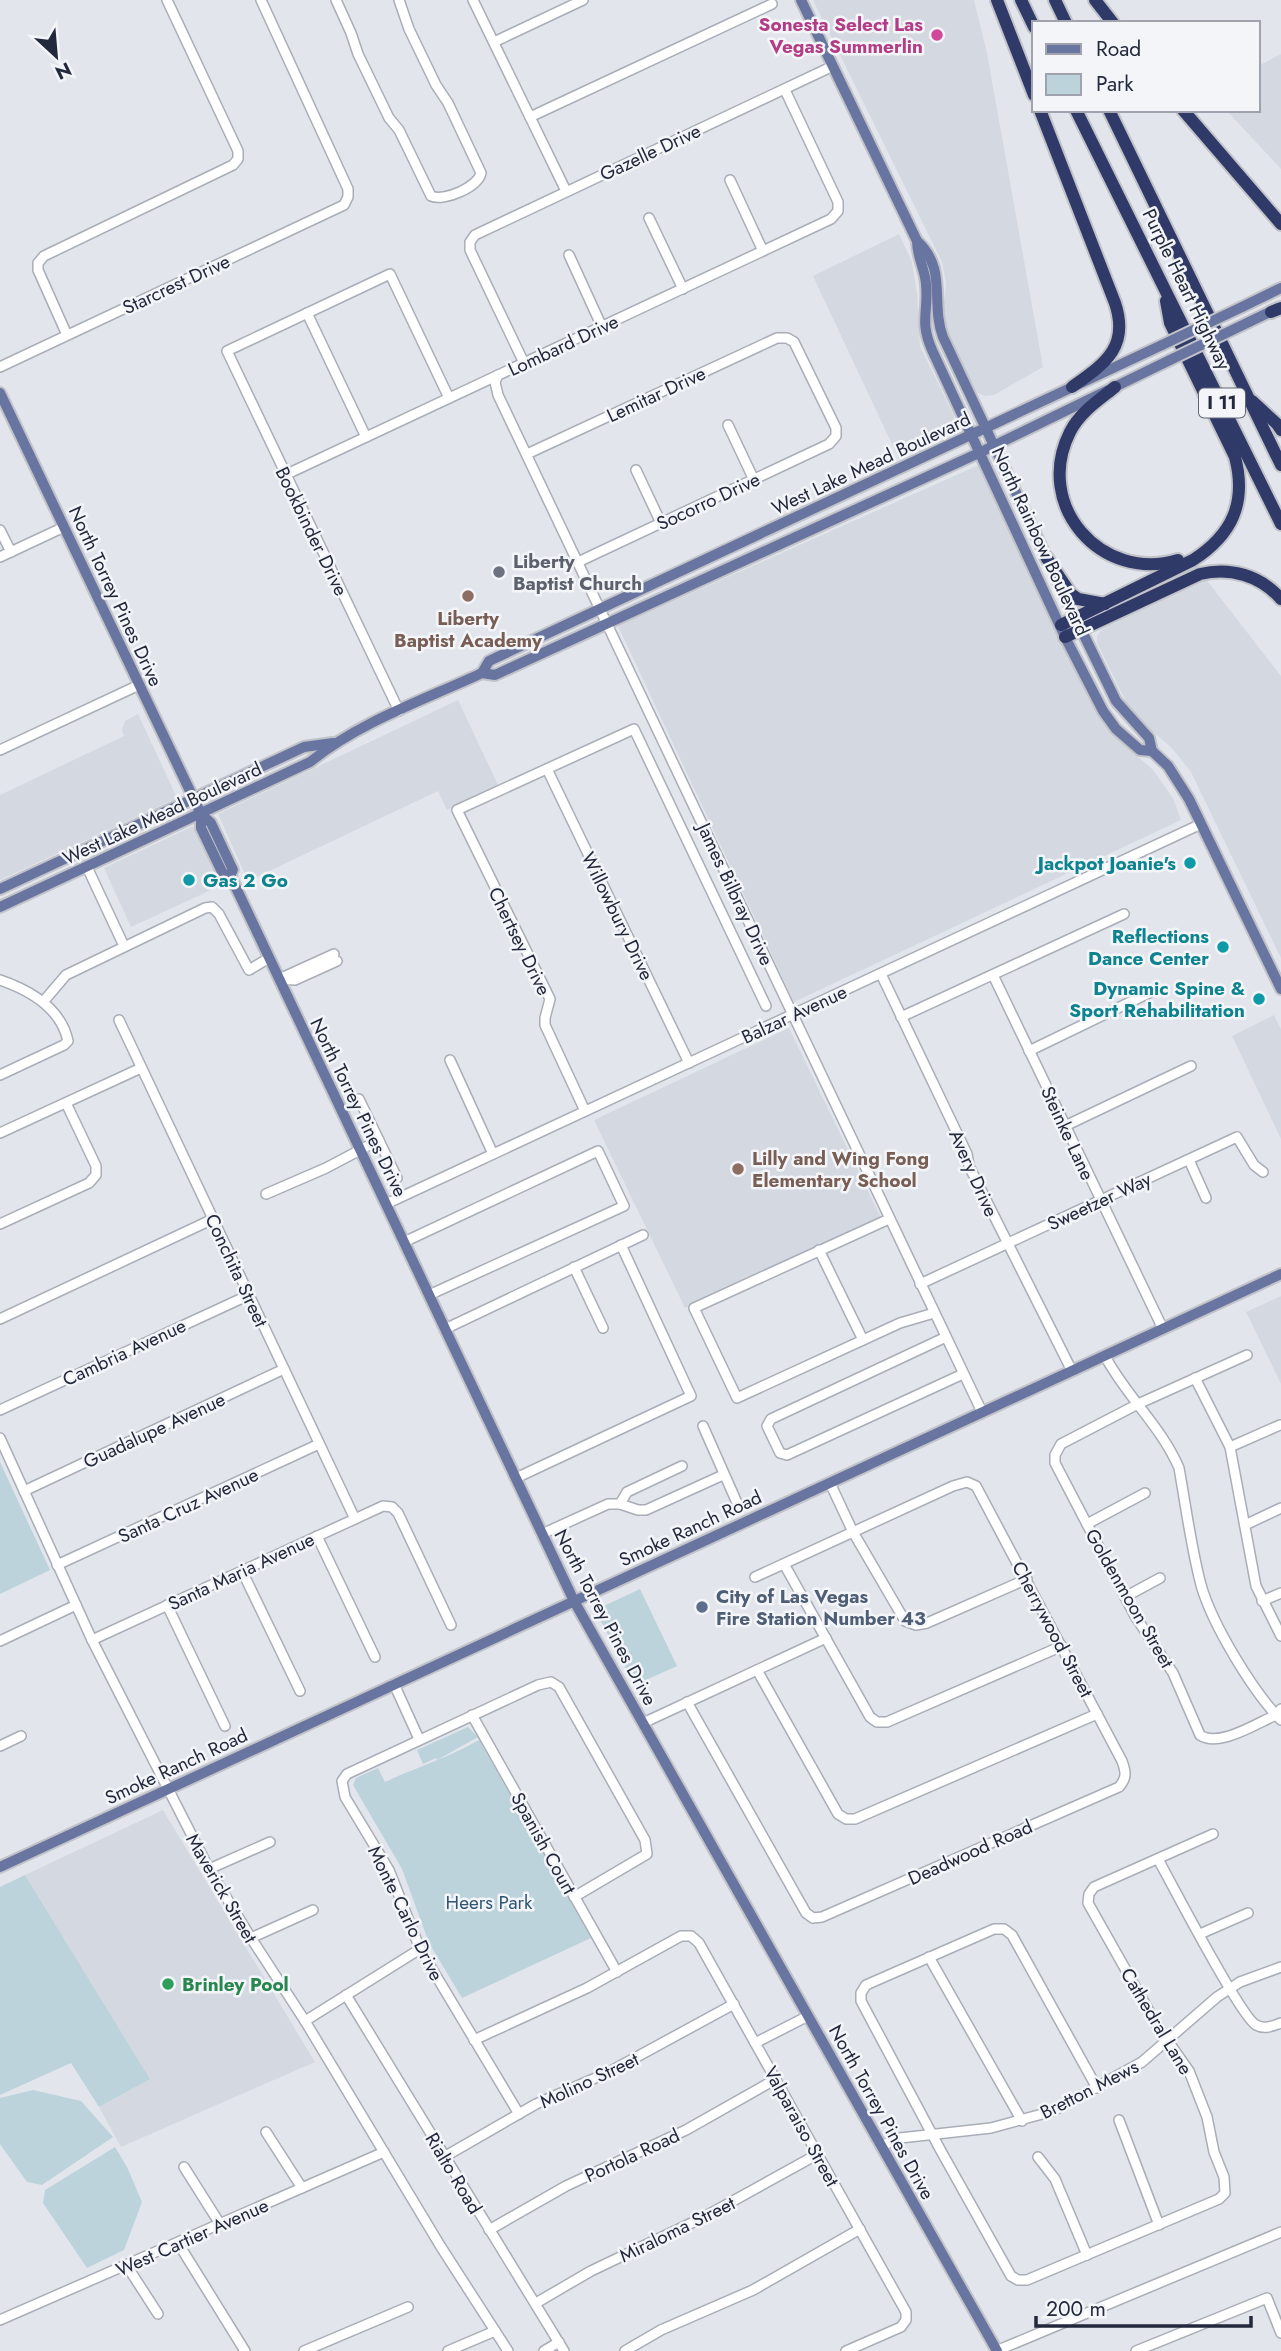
<svg xmlns="http://www.w3.org/2000/svg" width="1281" height="2351" font-family="Jost,sans-serif">
  <style>
    .built { fill: #d4d8e0 }
    .green { fill: #bcd3dc }
    .lines { fill: none; stroke-linecap: round; stroke-linejoin: round }
    .minor-casing { stroke: #a9adb7; stroke-width: 12 }
    .major-casing { stroke: #c1c3c8; stroke-width: 14 }
    .highway-casing { stroke: #c1c3c8; stroke-width: 16 }
    .minor { stroke: #fff; stroke-width: 9 }
    .major { stroke: #6875a0; stroke-width: 10 }
    .highway { stroke: #303a68; stroke-width: 12 }
    .major-bridge-casing { stroke: #c1c3c8; stroke-width: 14; stroke-linecap: butt }
    .major-bridge { stroke: #6875a0; stroke-width: 10 }
    .hotel-dot { fill: #d1479c; stroke: #f3f5f8; stroke-width: 2.5 }
    .worship-dot { fill: #6b7280; stroke: #f3f5f8; stroke-width: 2.5 }
    .education-dot { fill: #8d6e63; stroke: #f3f5f8; stroke-width: 2.5 }
    .culture-dot { fill: #0f9aa8; stroke: #f3f5f8; stroke-width: 2.5 }
    .service-dot { fill: #5c6f8a; stroke: #f3f5f8; stroke-width: 2.5 }
    .leisure-dot { fill: #2e9e5b; stroke: #f3f5f8; stroke-width: 2.5 }
    .labels { text-anchor: middle; stroke-width: 5; stroke-linejoin: round; paint-order: stroke }
    .shield { fill: #f3f5f8; stroke: #616674; stroke-width: 2 }
    .shield-label { font-size: 18px; font-weight: bold; fill: #23293c }
    .hotel-label { font-size: 19px; font-weight: bold; fill: #b23c85; stroke: #f3f5f8; text-anchor: end }
    .street-label { font-size: 19px; fill: #23293c; stroke: #f3f5f8 }
    .worship-label { font-size: 19px; font-weight: bold; fill: #5b616d; stroke: #f3f5f8; text-anchor: start }
    .education-label { font-size: 19px; font-weight: bold; fill: #785e54; stroke: #f3f5f8 }
    .culture-label { font-size: 19px; font-weight: bold; fill: #0d838f; stroke: #f3f5f8; text-anchor: end }
    .service-label { font-size: 19px; font-weight: bold; fill: #4e5e75; stroke: #f3f5f8; text-anchor: start }
    .park-label { font-size: 19px; fill: #2e5672; stroke: #f3f5f8 }
    .leisure-label { font-size: 19px; font-weight: bold; fill: #27864d; stroke: #f3f5f8; text-anchor: start }
  </style>
  <rect width="100%" height="100%" fill="#e2e6ec"/>
  <g class="built">
    <polygon points="813,0 974,0 987,53 1043,367 994,395 985,396 975,392 946,331 943,313 946,283 942,262"/>
    <polygon points="1281,54 1281,169 1226,110 1258,110 1258,66"/>
    <polygon points="899,234 912,262 917,294 920,346 954,416 954,426 949,433 899,459 813,276"/>
    <polygon points="981,464 1112,734 1153,770 1173,798 1181,820 794,1002 618,626"/>
    <polygon points="1205,578 1281,676 1281,958 1191,772 1171,747 1132,714 1097,643 1097,636 1102,629"/>
    <polygon points="458,700 498,785 447,810 438,791 248,881 218,814"/>
    <polygon points="138,714 177,798 0,880 0,795 124,736 122,730 125,721"/>
    <polygon points="193,826 222,885 131,927 104,868"/>
    <polygon points="1274,1015 1281,1029 1281,1139 1232,1036"/>
    <polygon points="789,1028 881,1218 685,1308 594,1120"/>
    <polygon points="1281,1296 1281,1384 1246,1312"/>
    <polygon points="163,1810 315,2062 121,2147 99,2107 150,2079 25,1875"/>
  </g>
  <g class="green">
    <polygon points="0,1462 50,1570 0,1594"/>
    <polygon points="640,1589 677,1666 635,1685 597,1614 606,1605"/>
    <polygon points="468,1727 478,1737 437,1760 436,1758 423,1764 417,1750"/>
    <path d="M479,1740L591,1938L462,1998L429,1943L402,1869L353,1785L356,1778L378,1768L385,1782C419,1766 446,1759 479,1740Z"/>
    <polygon points="25,1875 150,2079 99,2107 71,2063 0,2095 0,1887"/>
    <polygon points="33,2090 81,2101 113,2137 42,2185 27,2182 0,2144 0,2098"/>
    <polygon points="115,2147 127,2167 142,2202 124,2250 87,2268 43,2203 45,2190"/>
  </g>
  <g class="lines">
    <defs>
      <g id="minor">
        <path d="M336,0L351,33L358,54L389,118L399,130L431,196C444,202 478,187 481,173L448,103L436,85L409,29L399,0"/>
        <polyline points="473,0 566,191"/>
        <polyline points="494,42 583,0"/>
        <polyline points="530,117 772,4"/>
        <polyline points="730,180 763,251"/>
        <polyline points="649,218 683,289"/>
        <polyline points="569,255 602,327"/>
        <polyline points="307,313 366,437"/>
        <polyline points="67,335 38,270 38,263 44,256 233,165 238,159 238,151 167,0"/>
        <polyline points="524,363 470,250 470,242 475,235 833,66"/>
        <polyline points="0,367 344,205 348,197 348,189 261,0"/>
        <polyline points="498,375 495,382 498,395 982,1412"/>
        <polyline points="728,425 754,480"/>
        <polyline points="527,454 777,338 787,338 794,342 836,428 836,436 829,444 578,562"/>
        <polyline points="636,470 661,523"/>
        <polyline points="285,475 831,219 838,211 838,202 785,90"/>
        <polyline points="0,530 11,552"/>
        <polyline points="0,557 64,527"/>
        <polyline points="399,711 227,351 390,274 449,398"/>
        <polyline points="0,750 139,685"/>
        <polyline points="547,769 689,1063"/>
        <polyline points="87,867 124,946"/>
        <polyline points="334,954 279,979 295,980 337,961"/>
        <polyline points="881,974 967,1154 969,1166 1072,1371"/>
        <polyline points="993,975 1163,1329"/>
        <path d="M0,980C29,990 61,1008 68,1041L64,1045L0,1075"/>
        <polyline points="43,1002 66,975 205,908 212,907 219,914 249,970 269,958"/>
        <polyline points="901,1017 1124,914"/>
        <polyline points="119,1020 355,1519"/>
        <polyline points="1029,1051 1153,991"/>
        <polyline points="450,1060 493,1154"/>
        <polyline points="359,1099 397,1178"/>
        <polyline points="585,1111 545,1025 545,1018 550,999 457,810 634,729 766,1006"/>
        <polyline points="1065,1126 1191,1066"/>
        <polyline points="0,1133 141,1068"/>
        <polyline points="1189,1160 1206,1198"/>
        <polyline points="266,1194 326,1168 379,1140"/>
        <polyline points="386,1204 1201,824"/>
        <polyline points="889,1219 694,1308 737,1398 900,1323 934,1313"/>
        <polyline points="0,1224 89,1183 96,1175 96,1166 66,1103"/>
        <polyline points="404,1242 598,1151 624,1206 429,1295"/>
        <polyline points="819,1250 863,1340"/>
        <polyline points="574,1267 603,1328"/>
        <polyline points="920,1284 1237,1137 1254,1165 1263,1172"/>
        <polyline points="0,1319 213,1219"/>
        <polyline points="445,1329 643,1235"/>
        <polyline points="946,1337 771,1419 767,1426 780,1453 787,1455 963,1374"/>
        <path d="M1247,1355L1138,1404L1061,1444L1055,1455V1463L1135,1616L1173,1673L1200,1735C1219,1748 1257,1723 1276,1715L1281,1709"/>
        <path d="M1105,1356C1126,1396 1161,1426 1179,1468C1186,1507 1191,1547 1201,1585C1212,1624 1253,1692 1281,1720"/>
        <polyline points="1195,1378 1230,1447 1256,1586 1281,1636"/>
        <polyline points="0,1410 249,1295"/>
        <polyline points="703,1426 738,1505"/>
        <polyline points="0,1438 92,1640 209,1869 251,1938 305,2021 441,2247 508,2351"/>
        <polyline points="1230,1447 1280,1425"/>
        <polyline points="516,1478 691,1396 621,1245"/>
        <polyline points="830,1483 853,1532 905,1621 916,1625 927,1623 1027,1579"/>
        <polyline points="24,1491 284,1369"/>
        <polyline points="620,1504 638,1510 646,1510 723,1475"/>
        <polyline points="1087,1524 1145,1493"/>
        <polyline points="1245,1525 1281,1508"/>
        <polyline points="542,1534 608,1504 620,1504 627,1492 682,1466"/>
        <polyline points="317,1536 375,1657"/>
        <polyline points="784,1564 870,1717 877,1722 887,1722 1062,1646"/>
        <polyline points="57,1565 319,1444"/>
        <polyline points="242,1571 300,1691"/>
        <polyline points="1125,1597 1160,1578"/>
        <polyline points="1262,1601 1281,1593"/>
        <polyline points="167,1605 225,1726"/>
        <polyline points="92,1640 383,1506 392,1507 398,1513 451,1625"/>
        <polyline points="0,1641 76,1605"/>
        <polyline points="757,1670 838,1814 846,1819 855,1819 1097,1714"/>
        <polyline points="394,1684 419,1739"/>
        <path d="M687,1702L806,1913L813,1918L822,1917L1119,1787C1127,1778 1126,1772 1122,1761L976,1486L967,1482L953,1486L755,1577"/>
        <polyline points="472,1715 617,1972"/>
        <polyline points="643,1723 826,1638"/>
        <polyline points="0,1746 21,1736"/>
        <path d="M1158,1859C1171,1883 1241,2017 1256,2025C1265,2030 1272,2026 1281,2023"/>
        <polyline points="209,1869 270,1842"/>
        <polyline points="1200,1934 1248,1913"/>
        <polyline points="251,1938 313,1910"/>
        <polyline points="929,1957 1022,2121"/>
        <polyline points="346,1995 564,2351"/>
        <polyline points="305,2021 420,1949"/>
        <polyline points="474,2040 587,1988 681,1936 691,1936 699,1943 906,2312 906,2320 901,2327 846,2351"/>
        <polyline points="755,2043 808,2016"/>
        <polyline points="1097,2088 1012,1935 1004,1929 994,1929 866,1985 861,1993 861,2001 941,2151 1011,2276 1018,2280 1027,2280 1219,2199 1225,2193 1224,2177 1214,2152 1207,2117 1189,2071 1158,2027 1088,1903 1089,1894 1094,1887 1213,1834"/>
        <polyline points="519,2114 420,1949 389,1870 345,1797 342,1781 347,1774 538,1685 551,1682 559,1687 645,1840 647,1854 574,1897"/>
        <polyline points="1119,2120 1159,2225"/>
        <polyline points="266,2132 302,2188"/>
        <polyline points="881,2146 900,2138 991,2128 1053,2111 1142,2062 1217,1997 1240,1982 1281,1967"/>
        <polyline points="444,2157 536,2104 609,2072 734,2004"/>
        <polyline points="1038,2157 1055,2179 1087,2255"/>
        <polyline points="184,2167 220,2224"/>
        <polyline points="489,2230 566,2186 686,2130 776,2079"/>
        <polyline points="178,2243 245,2351"/>
        <polyline points="127,2266 158,2314"/>
        <polyline points="536,2303 591,2271 704,2217 818,2154"/>
        <polyline points="0,2320 384,2152"/>
        <polyline points="304,2351 408,2307"/>
        <polyline points="448,2351 495,2331"/>
        <polyline points="544,2351 559,2342"/>
        <polyline points="625,2351 661,2330 753,2290 860,2229"/>
        <polyline points="996,2351 1281,2232"/>
        <polyline points="1136,2351 1267,2298 1281,2333"/>
      </g>
      <g id="major">
        <path d="M801,0L917,241C948,269 930,303 943,337L1049,563"/>
        <path d="M917,241C917,257 925,269 926,284C929,312 919,320 932,350L1065,637L1103,711L1116,729L1140,750L1152,751"/>
        <polyline points="1242,307 1281,288"/>
        <polyline points="1249,322 1278,308"/>
        <polyline points="0,393 201,814 201,828 223,874 230,875"/>
        <polyline points="1059,584 1116,701 1149,738 1152,751 1168,766 1189,799 1281,989"/>
        <polyline points="482,673 489,661 1162,345"/>
        <polyline points="201,814 211,823 233,870 230,875"/>
        <polyline points="230,875 574,1601 997,2351"/>
        <polyline points="0,889 304,747 333,743"/>
        <path d="M0,907L310,762C359,722 424,700 482,673L495,675L981,452L1170,360"/>
        <polyline points="0,1867 1281,1274"/>
      </g>
      <g id="highway">
        <polyline points="997,0 1034,95"/>
        <polyline points="1021,0 1034,27"/>
        <polyline points="1055,0 1066,23"/>
        <polyline points="1095,0 1113,23"/>
        <path d="M1040,110L1115,303C1130,348 1104,364 1072,387"/>
        <polyline points="1076,110 1281,524"/>
        <polyline points="1109,110 1281,465"/>
        <polyline points="1183,110 1281,224"/>
        <polyline points="1271,312 1281,308"/>
        <path d="M1115,387C1099,400 1080,412 1070,432C1033,505 1101,583 1178,560"/>
        <polyline points="1252,401 1277,424 1281,430"/>
        <polyline points="1046,557 1071,594 1078,599 1105,604"/>
        <path d="M1061,625L1193,560C1232,535 1247,503 1235,457L1170,323L1166,301"/>
        <path d="M1065,637L1200,574C1230,567 1260,575 1281,599"/>
      </g>
    </defs>
    <use href="#minor" class="minor-casing"/>
    <use href="#major" class="major-casing"/>
    <use href="#highway" class="highway-casing"/>
    <use href="#minor" class="minor"/>
    <use href="#major" class="major"/>
    <use href="#highway" class="highway"/>
    <defs>
      <g id="major-bridge">
        <polyline points="1162,345 1242,307"/>
        <polyline points="1170,360 1249,322"/>
      </g>
    </defs>
    <use href="#major-bridge" class="major-bridge-casing"/>
    <use href="#major-bridge" class="major-bridge"/>
  </g>
  <circle class="hotel-dot" cx="937" cy="35" r="7"/>
  <circle class="worship-dot" cx="499" cy="572" r="7"/>
  <g class="education-dot">
    <circle cx="468" cy="596" r="7"/>
    <circle cx="738" cy="1169" r="7"/>
  </g>
  <g class="culture-dot">
    <circle cx="1190" cy="863" r="7"/>
    <circle cx="189" cy="880" r="7"/>
    <circle cx="1223" cy="947" r="7"/>
    <circle cx="1259" cy="999" r="7"/>
  </g>
  <circle class="service-dot" cx="702" cy="1607" r="7"/>
  <circle class="leisure-dot" cx="168" cy="1984" r="7"/>
  <g class="labels">
    <rect class="shield" x="1199" y="388.5" width="46" height="29" rx="5"/>
    <g class="shield-label">
      <text x="1222" y="409">I 11</text>
    </g>
    <g class="hotel-label">
      <text x="923" y="31">Sonesta Select Las<tspan x="923" dy="22">Vegas Summerlin</tspan></text>
    </g>
    <g class="street-label">
      <text transform="translate(650 152) rotate(-25)" y="7">Gazelle Drive</text>
      <text transform="translate(176 284) rotate(-25)" y="7">Starcrest Drive</text>
      <text transform="translate(1187 289) rotate(64)" y="7">Purple Heart Highway</text>
      <text transform="translate(563 345) rotate(-25)" y="7">Lombard Drive</text>
      <text transform="translate(656 394) rotate(-25)" y="7">Lemitar Drive</text>
      <text transform="translate(871 463) rotate(-25)" y="7">West Lake Mead Boulevard</text>
      <text transform="translate(708 501) rotate(-25)" y="7">Socorro Drive</text>
      <text transform="translate(312 531) rotate(64)" y="7">Bookbinder Drive</text>
      <text transform="translate(1041 541) rotate(65)" y="7">North Rainbow Boulevard</text>
      <text transform="translate(116 596) rotate(65)" y="7">North Torrey Pines Drive</text>
      <text transform="translate(162 813) rotate(-25)" y="7">West Lake Mead Boulevard</text>
      <text transform="translate(736 894) rotate(65)" y="7">James Bilbray Drive</text>
      <text transform="translate(618 916) rotate(64)" y="7">Willowbury Drive</text>
      <text transform="translate(520 941) rotate(64)" y="7">Chertsey Drive</text>
      <text transform="translate(794 1014) rotate(-25)" y="7">Balzar Avenue</text>
      <text transform="translate(359 1107) rotate(64)" y="7">North Torrey Pines Drive</text>
      <text transform="translate(1068 1133) rotate(65)" y="7">Steinke Lane</text>
      <text transform="translate(974 1173) rotate(66)" y="7">Avery Drive</text>
      <text transform="translate(1099 1201) rotate(-25)" y="7">Sweetzer Way</text>
      <text transform="translate(237 1270) rotate(65)" y="7">Conchita Street</text>
      <text transform="translate(124 1352) rotate(-25)" y="7">Cambria Avenue</text>
      <text transform="translate(154 1430) rotate(-25)" y="7">Guadalupe Avenue</text>
      <text transform="translate(188 1505) rotate(-25)" y="7">Santa Cruz Avenue</text>
      <text transform="translate(690 1528) rotate(-25)" y="7">Smoke Ranch Road</text>
      <text transform="translate(241 1571) rotate(-25)" y="7">Santa Maria Avenue</text>
      <text transform="translate(1130 1598) rotate(60)" y="7">Goldenmoon Street</text>
      <text transform="translate(606 1617) rotate(62)" y="7">North Torrey Pines Drive</text>
      <text transform="translate(1053 1629) rotate(62)" y="7">Cherrywood Street</text>
      <text transform="translate(176 1766) rotate(-25)" y="7">Smoke Ranch Road</text>
      <text transform="translate(544 1843) rotate(61)" y="7">Spanish Court</text>
      <text transform="translate(970 1852) rotate(-24)" y="7">Deadwood Road</text>
      <text transform="translate(222 1888) rotate(60)" y="7">Maverick Street</text>
      <text transform="translate(406 1913) rotate(64)" y="7">Monte Carlo Drive</text>
      <text transform="translate(1157 2021) rotate(59)" y="7">Cathedral Lane</text>
      <text transform="translate(589 2080) rotate(-25)" y="7">Molino Street</text>
      <text transform="translate(1089 2089) rotate(-27)" y="7">Bretton Mews</text>
      <text transform="translate(882 2112) rotate(61)" y="7">North Torrey Pines Drive</text>
      <text transform="translate(802 2126) rotate(61)" y="7">Valparaiso Street</text>
      <text transform="translate(632 2155) rotate(-25)" y="7">Portola Road</text>
      <text transform="translate(454 2173) rotate(59)" y="7">Rialto Road</text>
      <text transform="translate(677 2229) rotate(-26)" y="7">Miraloma Street</text>
      <text transform="translate(192 2237) rotate(-24)" y="7">West Cartier Avenue</text>
    </g>
    <g class="worship-label">
      <text x="513" y="568">Liberty<tspan x="513" dy="22">Baptist Church</tspan></text>
    </g>
    <g class="education-label">
      <text x="468" y="625">Liberty<tspan x="468" dy="22">Baptist Academy</tspan></text>
      <text x="752" y="1165" text-anchor="start">Lilly and Wing Fong<tspan x="752" dy="22">Elementary School</tspan></text>
    </g>
    <g class="culture-label">
      <text x="1176" y="870">Jackpot Joanie's</text>
      <text x="203" y="887" text-anchor="start">Gas 2 Go</text>
      <text x="1209" y="943">Reflections<tspan x="1209" dy="22">Dance Center</tspan></text>
      <text x="1245" y="995">Dynamic Spine &amp;<tspan x="1245" dy="22">Sport Rehabilitation</tspan></text>
    </g>
    <g class="service-label">
      <text x="716" y="1603">City of Las Vegas<tspan x="716" dy="22">Fire Station Number 43</tspan></text>
    </g>
    <g class="park-label">
      <text x="489" y="1909">Heers Park</text>
    </g>
    <g class="leisure-label">
      <text x="182" y="1991">Brinley Pool</text>
    </g>
  </g>
  <rect x="1032" y="21" width="228" height="91" fill="#f3f5f8" stroke="#a0a3ad" stroke-width="2"/>
  <rect x="1046" y="44" width="35" height="10" fill="#6875a0" stroke="#a0a3ad" stroke-width="2"/>
  <text x="1096" y="56" font-size="21" fill="#23293c">Road</text>
  <rect x="1046" y="74" width="35" height="21" fill="#bcd3dc" stroke="#a0a3ad" stroke-width="2"/>
  <text x="1096" y="91" font-size="21" fill="#23293c">Park</text>
  <g transform="translate(56 56) rotate(154)" stroke="#f3f5f8" stroke-width="5" paint-order="stroke">
  <path d="M0-5L12 26L0 18L-12 26Z" fill="#23293c"/>
  <text y="-10" font-size="19" font-weight="bold" text-anchor="middle" fill="#23293c">N</text>
  </g>
  <path d="M1036 2316v10h215v-10" fill="none" stroke="#23293c" stroke-width="3.5"/>
  <text x="1046" y="2316" font-size="21" fill="#23293c" stroke="#f3f5f8" stroke-width="5" paint-order="stroke">200 m</text>
</svg>
